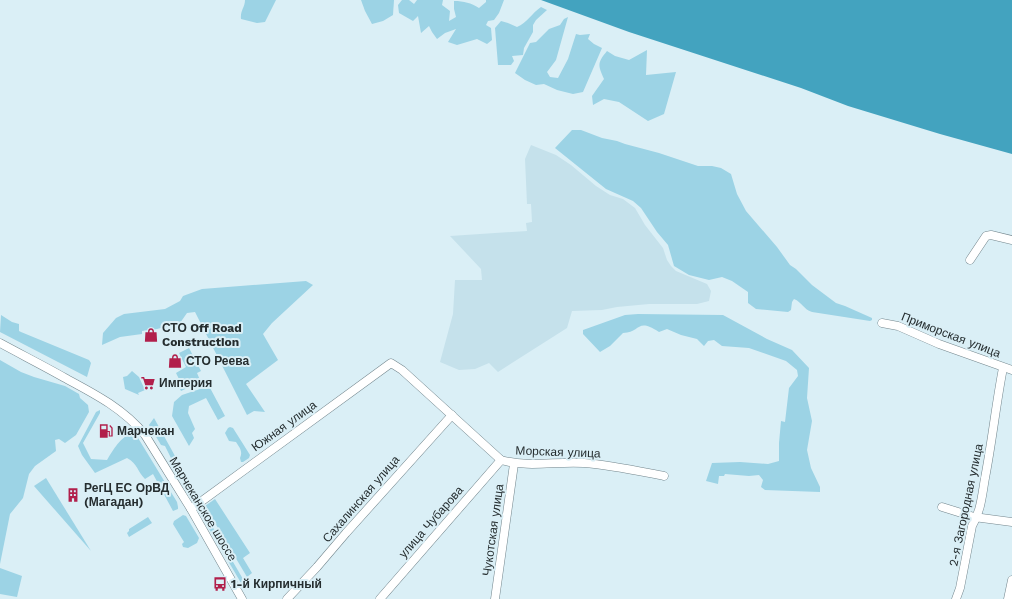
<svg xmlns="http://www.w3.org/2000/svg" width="1012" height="599" font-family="'Work Sans',sans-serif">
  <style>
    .built { fill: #c5e1eb }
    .green { fill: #9cd3e5 }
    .water { fill: #43a3bf }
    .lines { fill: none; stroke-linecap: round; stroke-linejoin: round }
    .minor-casing { stroke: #73868d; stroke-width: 9 }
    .minor { stroke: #fff; stroke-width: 8 }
    .labels { text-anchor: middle; stroke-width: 4; stroke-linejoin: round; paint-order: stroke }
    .poi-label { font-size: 12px; font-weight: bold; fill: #252d2f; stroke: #daeff6; text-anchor: start }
    .street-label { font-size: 12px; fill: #252d2f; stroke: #daeff6 }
  </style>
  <rect width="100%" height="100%" fill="#daeff6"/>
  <polygon class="built" points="531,145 556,155 571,165 596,186 610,195 623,199 635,208 645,225 663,248 667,260 671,266 676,271 707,284 711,291 709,301 697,304 649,304 617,307 602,310 572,311 567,328 498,372 489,363 475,369 459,370 440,362 453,314 455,280 482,280 481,269 450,236 527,231 526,223 532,222 531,204 527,204 525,159"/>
  <g class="green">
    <path d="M245,0H276L265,22L257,23L241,19C240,11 245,7 245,0Z"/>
    <polygon points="361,0 394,0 393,15 383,21 372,24 365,11"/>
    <path d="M402,0H409L414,4L417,0H443L442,5L450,11L449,21L456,17L454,9V1C464,1 471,3 479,8L486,2V0H504L499,13L494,20L488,21L486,25L491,28L492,40L487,44L477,39L457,45L448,42L456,29L445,33L437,39L432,32L429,26L421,33L418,16L413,21L399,13L398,5Z"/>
    <path d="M541,7L547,10L536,20L533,25V32L524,48L523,55L512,56L514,61L511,65H498L495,28L501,21L508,23L517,27C527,23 532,13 541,7Z"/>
    <polygon points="568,17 556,60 547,72 550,77 558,78 568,59 576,34 580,35 590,34 588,39 594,44 602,48 583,92 573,94 557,90 544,84 536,85 525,80 515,73 530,43 536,42 549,29 560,25 564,19"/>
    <path d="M647,50L646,75L676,72L664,114L648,121L619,102L604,99L593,105L592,96L604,79C598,65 597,63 607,51L615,56L629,60Z"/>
    <path d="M572,130H581L602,138L617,141L625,144L659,153L698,166H712L721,168L731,174L737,194L746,211L777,247L790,265L796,269L812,285L836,303L845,306L872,318V320L870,321L812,312C803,309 802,302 794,299L792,302L791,310L788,312L756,309L748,303V292L732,281L722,277L709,280L689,275L674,266L668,245L657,232L641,208L633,201L606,189L555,148Z"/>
    <polygon points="306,281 313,285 272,323 263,334 278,360 246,384 265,412 254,411 247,415 195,312 187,313 180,323 157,329 142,331 142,334 120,337 102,345 103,333 116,318 124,314 165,309 180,301 183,296 202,289"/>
    <path d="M638,314L723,315L767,339L792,350L809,368L807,398L812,421L807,450L811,468L820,487V492L765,490L761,487L763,480L759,475L749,476L725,474L724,476H719L718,484L706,481L712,463L740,462L768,464L779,461V443L781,421L785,422L789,388L798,376L797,370L786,361L749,348L722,346L714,340L708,341L704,346L697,339L681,335L667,329L659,332C636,317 641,333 623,333L610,346L600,352L583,334V330L625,315Z"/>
    <polygon points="1,315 12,322 19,324 19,331 21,332 89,360 91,363 87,377 0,332"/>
    <polygon points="189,348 201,371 197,373 200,380 198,383 181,391 180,389 183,387 176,373 186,367 179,353"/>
    <polygon points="0,360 21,372 34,377 65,386 79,394 80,398 88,405 89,412 76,435 65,443 59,439 55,440 56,451 35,466 29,474 23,498 10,514 0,564"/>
    <polygon points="132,371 139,377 145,390 138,393 139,395 125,389 123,377 127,376"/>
    <polygon points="209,386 225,416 218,420 206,398 189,406 188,413 195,429 192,433 194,438 189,446 172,416 174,402 182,395"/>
    <path d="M100,410V413L83,443L91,459L107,460C114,448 120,438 133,432L135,433L177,502L178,507V509L173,511L153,474L145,479C137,471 138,464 127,458L95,473L82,455L78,446L96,412Z"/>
    <polygon points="154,418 175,456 171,458 165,446 161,445 149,425"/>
    <path d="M230,427L233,428L250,455L249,458L243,462H241L240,458C243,452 240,448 236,442L229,441L225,433L228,428Z"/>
    <polygon points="46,478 91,551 34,486"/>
    <polygon points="215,499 250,553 243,558 252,573 247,577 205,506"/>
    <polygon points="204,512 247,586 247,587 244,588 201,515"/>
    <polygon points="183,515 186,516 199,538 197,543 188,548 183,547 182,544 184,542 173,524 174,521"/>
    <polygon points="148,517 152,523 129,537 127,533 129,531 129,529"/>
    <polygon points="0,568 22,576 17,597 0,594"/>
  </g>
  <polygon class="water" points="541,0 1012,0 1012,154 940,134 848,106 801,88 629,32"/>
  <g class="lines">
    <defs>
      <g id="minor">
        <polyline points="970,260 986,236 991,235 1012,240"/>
        <polyline points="882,323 898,326 939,344 1012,370"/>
        <path d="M0,343C22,355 44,366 65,378C95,394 124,409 145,435L191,509L242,599"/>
        <polyline points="942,507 974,517 1012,522"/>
        <path d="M191,509L391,363L402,370L501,460C529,468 556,461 584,463C611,465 638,471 664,476"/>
        <polyline points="287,599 317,567 346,533 452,415"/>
        <polyline points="380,599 501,460"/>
        <polyline points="495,599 514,464"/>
        <path d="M956,599L960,588L972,526C981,511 982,495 985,478C992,442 996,404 1003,368"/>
        <polyline points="1008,599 1012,580"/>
      </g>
    </defs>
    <use href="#minor" class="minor-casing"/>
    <use href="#minor" class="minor"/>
  </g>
  <defs>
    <symbol id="shop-bare" viewBox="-9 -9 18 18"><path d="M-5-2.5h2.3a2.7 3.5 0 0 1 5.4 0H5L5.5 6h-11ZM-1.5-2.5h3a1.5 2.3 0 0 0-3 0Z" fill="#b11f4b" stroke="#daeff6" stroke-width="2.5" paint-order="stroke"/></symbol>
    <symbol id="supermarket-bare" viewBox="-9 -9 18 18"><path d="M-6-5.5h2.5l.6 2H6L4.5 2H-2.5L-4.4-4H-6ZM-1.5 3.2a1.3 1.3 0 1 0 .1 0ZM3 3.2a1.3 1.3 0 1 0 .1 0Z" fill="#b11f4b" stroke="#daeff6" stroke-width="2.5" paint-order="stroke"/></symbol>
    <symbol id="fuel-bare" viewBox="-9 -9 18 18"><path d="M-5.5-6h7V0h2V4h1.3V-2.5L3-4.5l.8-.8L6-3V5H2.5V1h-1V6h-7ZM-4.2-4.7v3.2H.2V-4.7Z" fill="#b11f4b" stroke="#daeff6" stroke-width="2.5" paint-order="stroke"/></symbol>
    <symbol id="building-bare" viewBox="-9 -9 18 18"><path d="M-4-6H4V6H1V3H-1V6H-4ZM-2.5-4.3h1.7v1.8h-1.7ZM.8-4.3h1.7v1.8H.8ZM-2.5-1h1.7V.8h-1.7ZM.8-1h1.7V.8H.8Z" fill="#b11f4b" stroke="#daeff6" stroke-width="2.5" paint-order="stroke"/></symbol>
    <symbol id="bus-bare" viewBox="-9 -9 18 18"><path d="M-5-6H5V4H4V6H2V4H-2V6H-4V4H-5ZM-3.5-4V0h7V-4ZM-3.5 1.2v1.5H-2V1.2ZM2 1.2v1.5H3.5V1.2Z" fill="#b11f4b" stroke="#daeff6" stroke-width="2.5" paint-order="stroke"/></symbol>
  </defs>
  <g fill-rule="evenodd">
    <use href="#shop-bare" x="141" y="325" width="20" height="20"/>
    <use href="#shop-bare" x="165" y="351" width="20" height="20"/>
    <use href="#supermarket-bare" x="138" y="373" width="20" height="20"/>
    <use href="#fuel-bare" x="96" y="421" width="20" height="20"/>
    <use href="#building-bare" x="63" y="485" width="20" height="20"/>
    <use href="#bus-bare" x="210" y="574" width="20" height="20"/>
  </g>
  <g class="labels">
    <g class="poi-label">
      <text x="162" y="332">СТО Off Road<tspan x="162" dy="14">Construction</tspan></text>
      <text x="186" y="365">СТО Реева</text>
      <text x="159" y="387">Империя</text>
      <text x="117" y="435">Марчекан</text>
      <text x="84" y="492">РегЦ ЕС ОрВД<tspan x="84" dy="14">(Магадан)</tspan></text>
      <text x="231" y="588">1-й Кирпичный</text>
    </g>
    <g class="street-label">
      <text transform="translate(951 335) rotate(21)" y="4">Приморская улица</text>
      <text transform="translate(284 426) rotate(-36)" y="4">Южная улица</text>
      <text transform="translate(558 452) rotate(2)" y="4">Морская улица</text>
      <text transform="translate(361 499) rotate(-49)" y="4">Сахалинская улица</text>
      <text transform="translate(966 505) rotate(-78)" y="4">2-я Загородная улица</text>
      <text transform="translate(203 509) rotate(59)" y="4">Марчеканское шоссе</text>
      <text transform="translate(431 522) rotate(-49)" y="4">улица Чубарова</text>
      <text transform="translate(493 530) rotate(-82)" y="4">Чукотская улица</text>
    </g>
  </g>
</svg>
